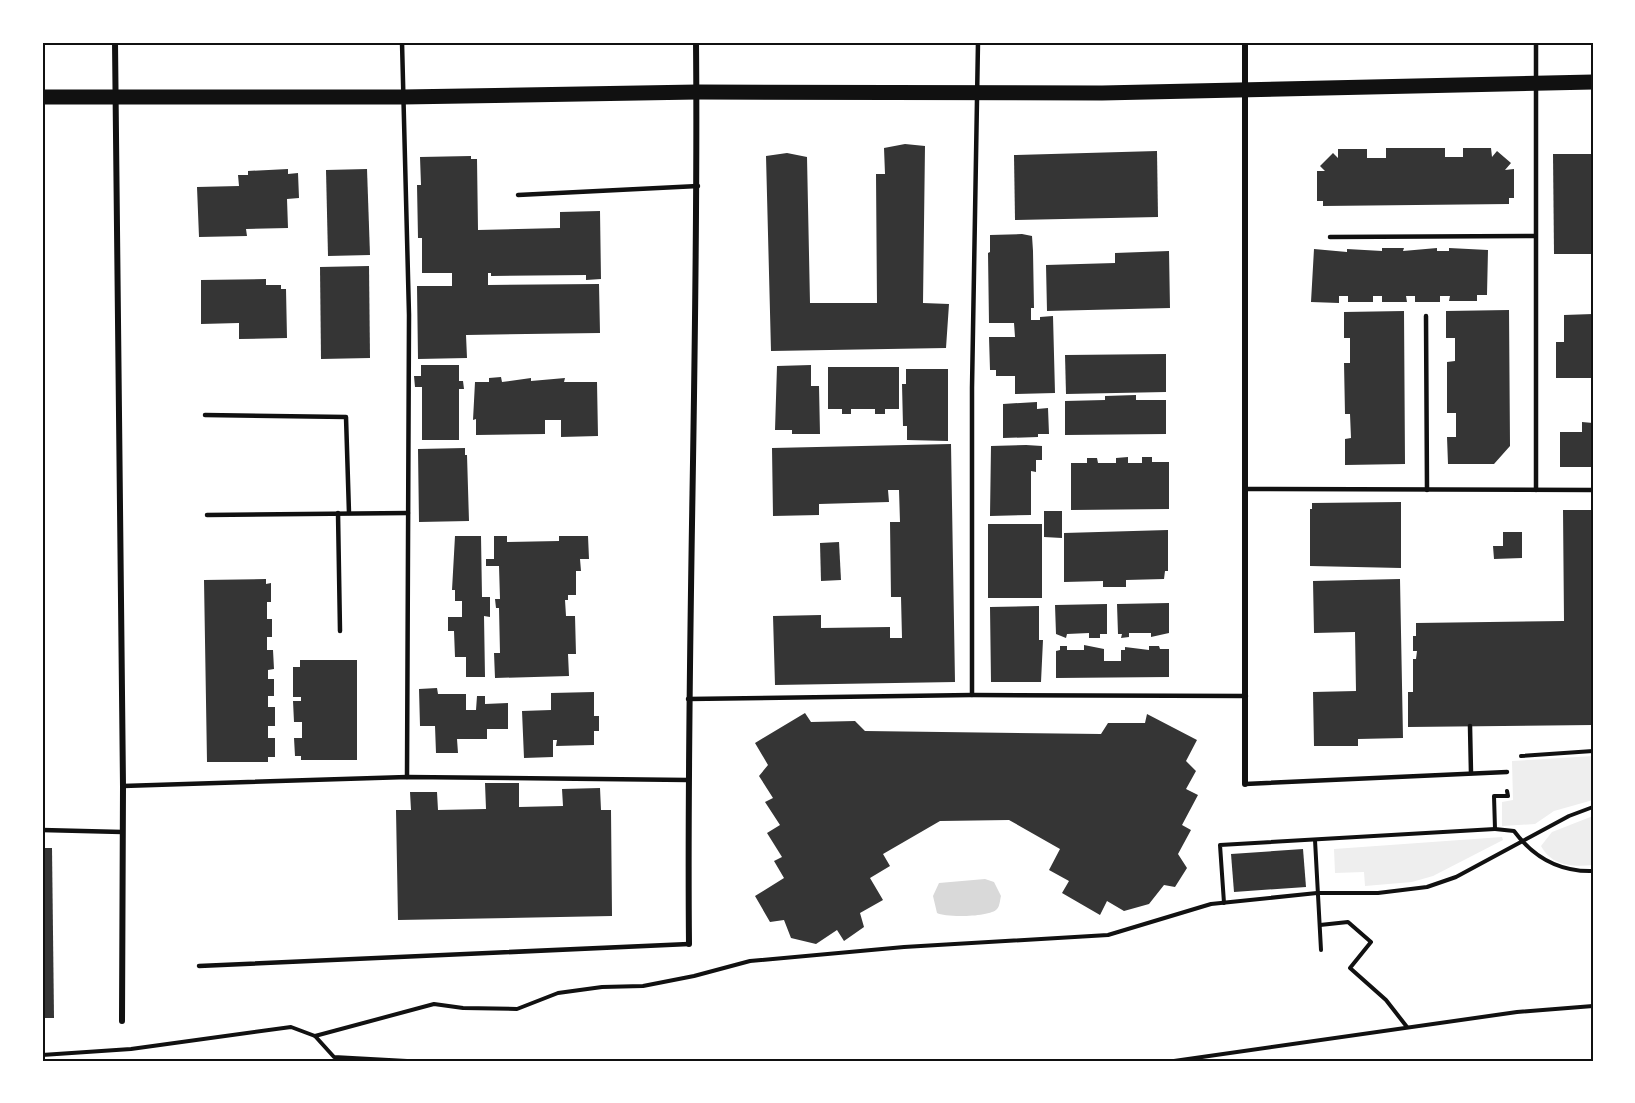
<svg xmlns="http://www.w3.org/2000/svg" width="1635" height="1103" font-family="Mulish,sans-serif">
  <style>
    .green { fill: #eee }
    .water { fill: #d9d9d9 }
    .building { fill: #353535 }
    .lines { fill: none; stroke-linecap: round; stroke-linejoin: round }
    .path { stroke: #111; stroke-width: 4 }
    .service { stroke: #111; stroke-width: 4.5 }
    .minor { stroke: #111; stroke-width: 6 }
    .primary { stroke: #111; stroke-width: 15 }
    .neatline { fill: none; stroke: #111; stroke-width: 2 }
  </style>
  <rect width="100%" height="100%" fill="#fff"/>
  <g class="green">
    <polygon points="1593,756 1593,800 1554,811 1535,824 1502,826 1502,802 1513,800 1512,761"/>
    <path d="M1593,816V865C1572,867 1552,866 1541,846L1552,832Z"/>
    <polygon points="1502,837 1503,840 1433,876 1412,882 1365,886 1364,872 1335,873 1334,849"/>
  </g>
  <path class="water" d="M985,879L994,882L1001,896C1000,899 1000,906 997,909C991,917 946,918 937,913L933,896L939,883Z"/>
  <g class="building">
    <polygon points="905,144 925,146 923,303 949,304 946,348 771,351 766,156 787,153 807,157 810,303 877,303 876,174 885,174 884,148"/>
    <polygon points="1386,148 1445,148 1445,157 1463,157 1463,148 1491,148 1492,157 1497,151 1511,163 1505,170 1514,169 1514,198 1509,198 1509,204 1323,206 1323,201 1317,201 1317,171 1325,171 1320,166 1333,153 1338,158 1338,149 1367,149 1367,158 1386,158"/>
    <polygon points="1157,151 1158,217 1015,220 1014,155"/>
    <polygon points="1553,154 1593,154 1593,254 1554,254"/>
    <polygon points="471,156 471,159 477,159 478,230 560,228 560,212 600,211 601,279 586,280 586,275 491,276 491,273 488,273 488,285 599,284 600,333 466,335 467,358 418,359 417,286 452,286 452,273 422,273 422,238 418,238 417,185 421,185 420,157"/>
    <polygon points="288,169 288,174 298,173 299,198 287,199 288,228 246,229 247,236 199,237 197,187 239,186 238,175 248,175 248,171"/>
    <polygon points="367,169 370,255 328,256 326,170"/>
    <polygon points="1022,234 1032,236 1033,251 1034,308 1031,308 1031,320 1040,320 1040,317 1053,316 1055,393 1015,394 1015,376 996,376 996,370 990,370 989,337 1015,337 1014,323 989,323 988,253 990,252 990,235"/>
    <polygon points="1382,248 1404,248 1403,251 1437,248 1437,251 1449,251 1449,248 1488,250 1487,295 1477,295 1477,301 1449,301 1450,296 1440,296 1440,302 1415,302 1415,296 1406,296 1407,302 1382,302 1382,296 1373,296 1373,302 1348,302 1348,296 1339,296 1339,303 1311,302 1314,249 1347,252 1347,249 1382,251"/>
    <polygon points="1169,251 1170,308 1047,311 1046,265 1115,263 1115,253"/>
    <polygon points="369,266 370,358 321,359 320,267"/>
    <polygon points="266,279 266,285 281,285 281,289 286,289 287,338 239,339 239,323 201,324 201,280"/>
    <polygon points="1509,310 1510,446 1494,464 1448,464 1447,437 1456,437 1456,413 1447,413 1447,362 1455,361 1455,338 1446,338 1446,311"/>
    <polygon points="1404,311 1405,464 1345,465 1345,439 1351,438 1350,414 1345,414 1344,363 1350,363 1350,338 1344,338 1344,312"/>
    <polygon points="1593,314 1593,378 1556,378 1556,342 1564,342 1564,315"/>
    <polygon points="1166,354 1166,392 1066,394 1065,355"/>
    <polygon points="421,365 459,365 459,381 463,381 464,389 459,389 459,440 422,440 422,387 415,387 414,376 421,376"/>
    <polygon points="811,365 811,386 819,386 820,434 792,434 792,430 775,430 777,366"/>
    <polygon points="828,367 899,367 899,409 885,409 885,414 875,414 875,409 851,409 851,414 842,414 842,409 828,409"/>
    <polygon points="906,369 948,369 948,441 907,440 907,426 903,426 902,384 906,384"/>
    <polygon points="501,377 502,382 531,378 531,381 565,378 564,382 597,382 598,436 561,437 561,420 545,420 545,434 476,435 476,419 473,420 475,382 489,382 489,378"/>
    <polygon points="1136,395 1136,400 1166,400 1166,434 1065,435 1065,401 1105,400 1105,396"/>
    <polygon points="1037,402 1037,409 1048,408 1049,434 1038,434 1038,437 1003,438 1003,404"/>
    <polygon points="1582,422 1593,423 1593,467 1560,467 1560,432 1582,432"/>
    <polygon points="951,444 955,682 775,685 773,616 821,615 821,628 890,627 890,638 902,638 901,597 891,597 890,522 900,522 899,490 888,490 889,502 819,504 819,515 773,516 772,448"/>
    <polygon points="1026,445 1042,446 1042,460 1036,460 1036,472 1031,471 1031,515 990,516 991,446"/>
    <polygon points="465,448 465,455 467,455 469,521 419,522 418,449"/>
    <polygon points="1128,457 1128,463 1142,463 1142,457 1152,457 1152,462 1169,462 1169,509 1071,510 1071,463 1087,463 1087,458 1097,458 1098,463 1116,463 1116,458"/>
    <polygon points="1401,502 1401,568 1310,566 1310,509 1312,509 1312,503"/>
    <polygon points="1563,510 1593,510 1593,725 1408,727 1408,692 1413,692 1413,659 1416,659 1417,651 1413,651 1413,636 1416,636 1416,623 1564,621"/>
    <polygon points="1044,511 1062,511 1062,538 1044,537"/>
    <rect x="988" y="524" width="54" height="74"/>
    <polygon points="1168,530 1168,571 1165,571 1164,579 1126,580 1126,587 1103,587 1103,581 1064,582 1064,533"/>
    <polygon points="1503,532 1522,532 1522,558 1494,559 1493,546 1503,546"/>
    <polygon points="455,536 481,536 482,597 490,597 490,617 484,616 485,677 466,677 466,657 455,657 454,631 448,631 448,617 462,617 462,601 455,601 455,590 452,590"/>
    <polygon points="494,536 507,536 507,542 559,541 559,536 588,536 589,559 580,559 581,571 576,571 576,595 568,595 568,600 565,600 566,616 575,616 576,654 568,654 569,676 495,678 494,653 500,653 499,608 496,608 495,599 500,599 499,566 486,566 486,559 494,559"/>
    <polygon points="839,542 841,580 821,581 820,543"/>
    <polygon points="266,579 266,584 271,583 271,602 267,602 267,619 272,619 272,637 267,637 267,650 273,650 274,669 268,670 268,679 274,679 274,696 268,696 268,707 275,707 275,726 268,726 268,738 275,738 275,757 268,757 268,762 207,762 204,580"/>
    <polygon points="1400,579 1403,738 1358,739 1358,746 1314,746 1313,692 1356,691 1355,632 1314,633 1313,581"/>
    <polygon points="1169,603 1169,633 1151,637 1151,633 1129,633 1129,637 1121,638 1122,634 1118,634 1117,604"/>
    <polygon points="1107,604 1107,634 1100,634 1100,638 1089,638 1089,633 1067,634 1066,638 1056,634 1055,605"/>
    <polygon points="1039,606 1039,640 1043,640 1041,682 991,682 990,607"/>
    <polygon points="1084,645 1104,649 1104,661 1121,661 1121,650 1125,650 1125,647 1149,650 1149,646 1159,646 1160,649 1169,649 1169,677 1056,678 1056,651 1060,650 1060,646 1067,646 1067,650 1084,650"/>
    <polygon points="300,660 357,660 357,760 301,760 301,756 295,756 294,738 302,738 302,722 294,722 293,701 301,701 301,697 293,697 293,667 300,667"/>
    <polygon points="437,688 438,694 466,694 466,710 476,710 477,696 485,696 485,704 508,703 508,729 487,729 487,739 457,739 458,753 436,753 435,726 420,726 419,689"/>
    <polygon points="594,692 594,716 599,716 599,731 594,731 594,745 556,746 557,740 553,740 553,757 524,758 522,711 551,710 551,693"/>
    <polygon points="805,713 811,722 855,721 865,731 1101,734 1108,723 1145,723 1147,714 1197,740 1186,761 1196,771 1186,789 1198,795 1182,825 1191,830 1178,854 1187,868 1175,887 1164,885 1149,904 1124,911 1107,901 1100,915 1062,893 1069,881 1049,870 1060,849 1009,820 940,821 883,854 890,866 870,878 883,900 860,913 864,927 844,941 837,930 816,944 791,938 784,920 770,922 755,896 784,878 774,861 782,857 767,833 780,825 765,802 773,798 759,776 768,765 755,743"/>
    <polygon points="485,783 519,783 519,807 563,806 562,789 600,788 601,810 611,810 612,916 398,920 396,810 411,810 410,792 437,792 438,810 486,809"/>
    <polygon points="42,848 52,848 54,1018 42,1018"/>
    <polygon points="1303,849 1306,887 1234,892 1231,854"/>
  </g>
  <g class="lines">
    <g class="path">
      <polyline points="1521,756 1593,751"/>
      <path d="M1507,791L1508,796H1494L1495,829L1514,831C1534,858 1559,872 1593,871"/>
      <polyline points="1315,840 1321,950"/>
      <polyline points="1224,903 1220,845 1495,829"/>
      <polyline points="1320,925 1348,922 1371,942 1350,968 1386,1000 1407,1027"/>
      <polyline points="315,1036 334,1057 407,1061"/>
      <polyline points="42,1055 131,1049 291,1027 315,1036 434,1004 463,1008 517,1009 558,993 602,987 643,986 694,976 750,961 904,947 1108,935 1211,904 1317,893 1378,893 1427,887 1456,877 1569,816 1593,807"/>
      <polyline points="1174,1061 1517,1012 1593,1006"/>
    </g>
    <g class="service">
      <polyline points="402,42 409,315 407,777"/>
      <polyline points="1536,42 1536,490"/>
      <polyline points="518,195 698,186"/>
      <polyline points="1330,237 1535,236"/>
      <polyline points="1426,316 1427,490"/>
      <polyline points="205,415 346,417 349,513"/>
      <polyline points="1245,489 1593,490"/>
      <polyline points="338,513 340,631"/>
      <polyline points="207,515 408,513"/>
      <polyline points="972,695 972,388 978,42"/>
      <polyline points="688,699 972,695 1246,696"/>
      <polyline points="1470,726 1471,773"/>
      <polyline points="1245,784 1507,772"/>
      <polyline points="123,786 407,777 688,780"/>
      <polyline points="42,830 122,832"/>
      <polyline points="199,966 689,944"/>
    </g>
    <g class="minor">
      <polyline points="115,42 123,786 122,1021"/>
      <polyline points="1245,42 1245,784"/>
      <path d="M689,944C686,643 699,343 696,42"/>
    </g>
    <polyline class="primary" points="42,97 403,97 697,92 1102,93 1593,82"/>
  </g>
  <rect width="1635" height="1103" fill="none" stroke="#ffffff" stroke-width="87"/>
  <rect x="44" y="44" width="1548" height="1016" class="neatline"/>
</svg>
